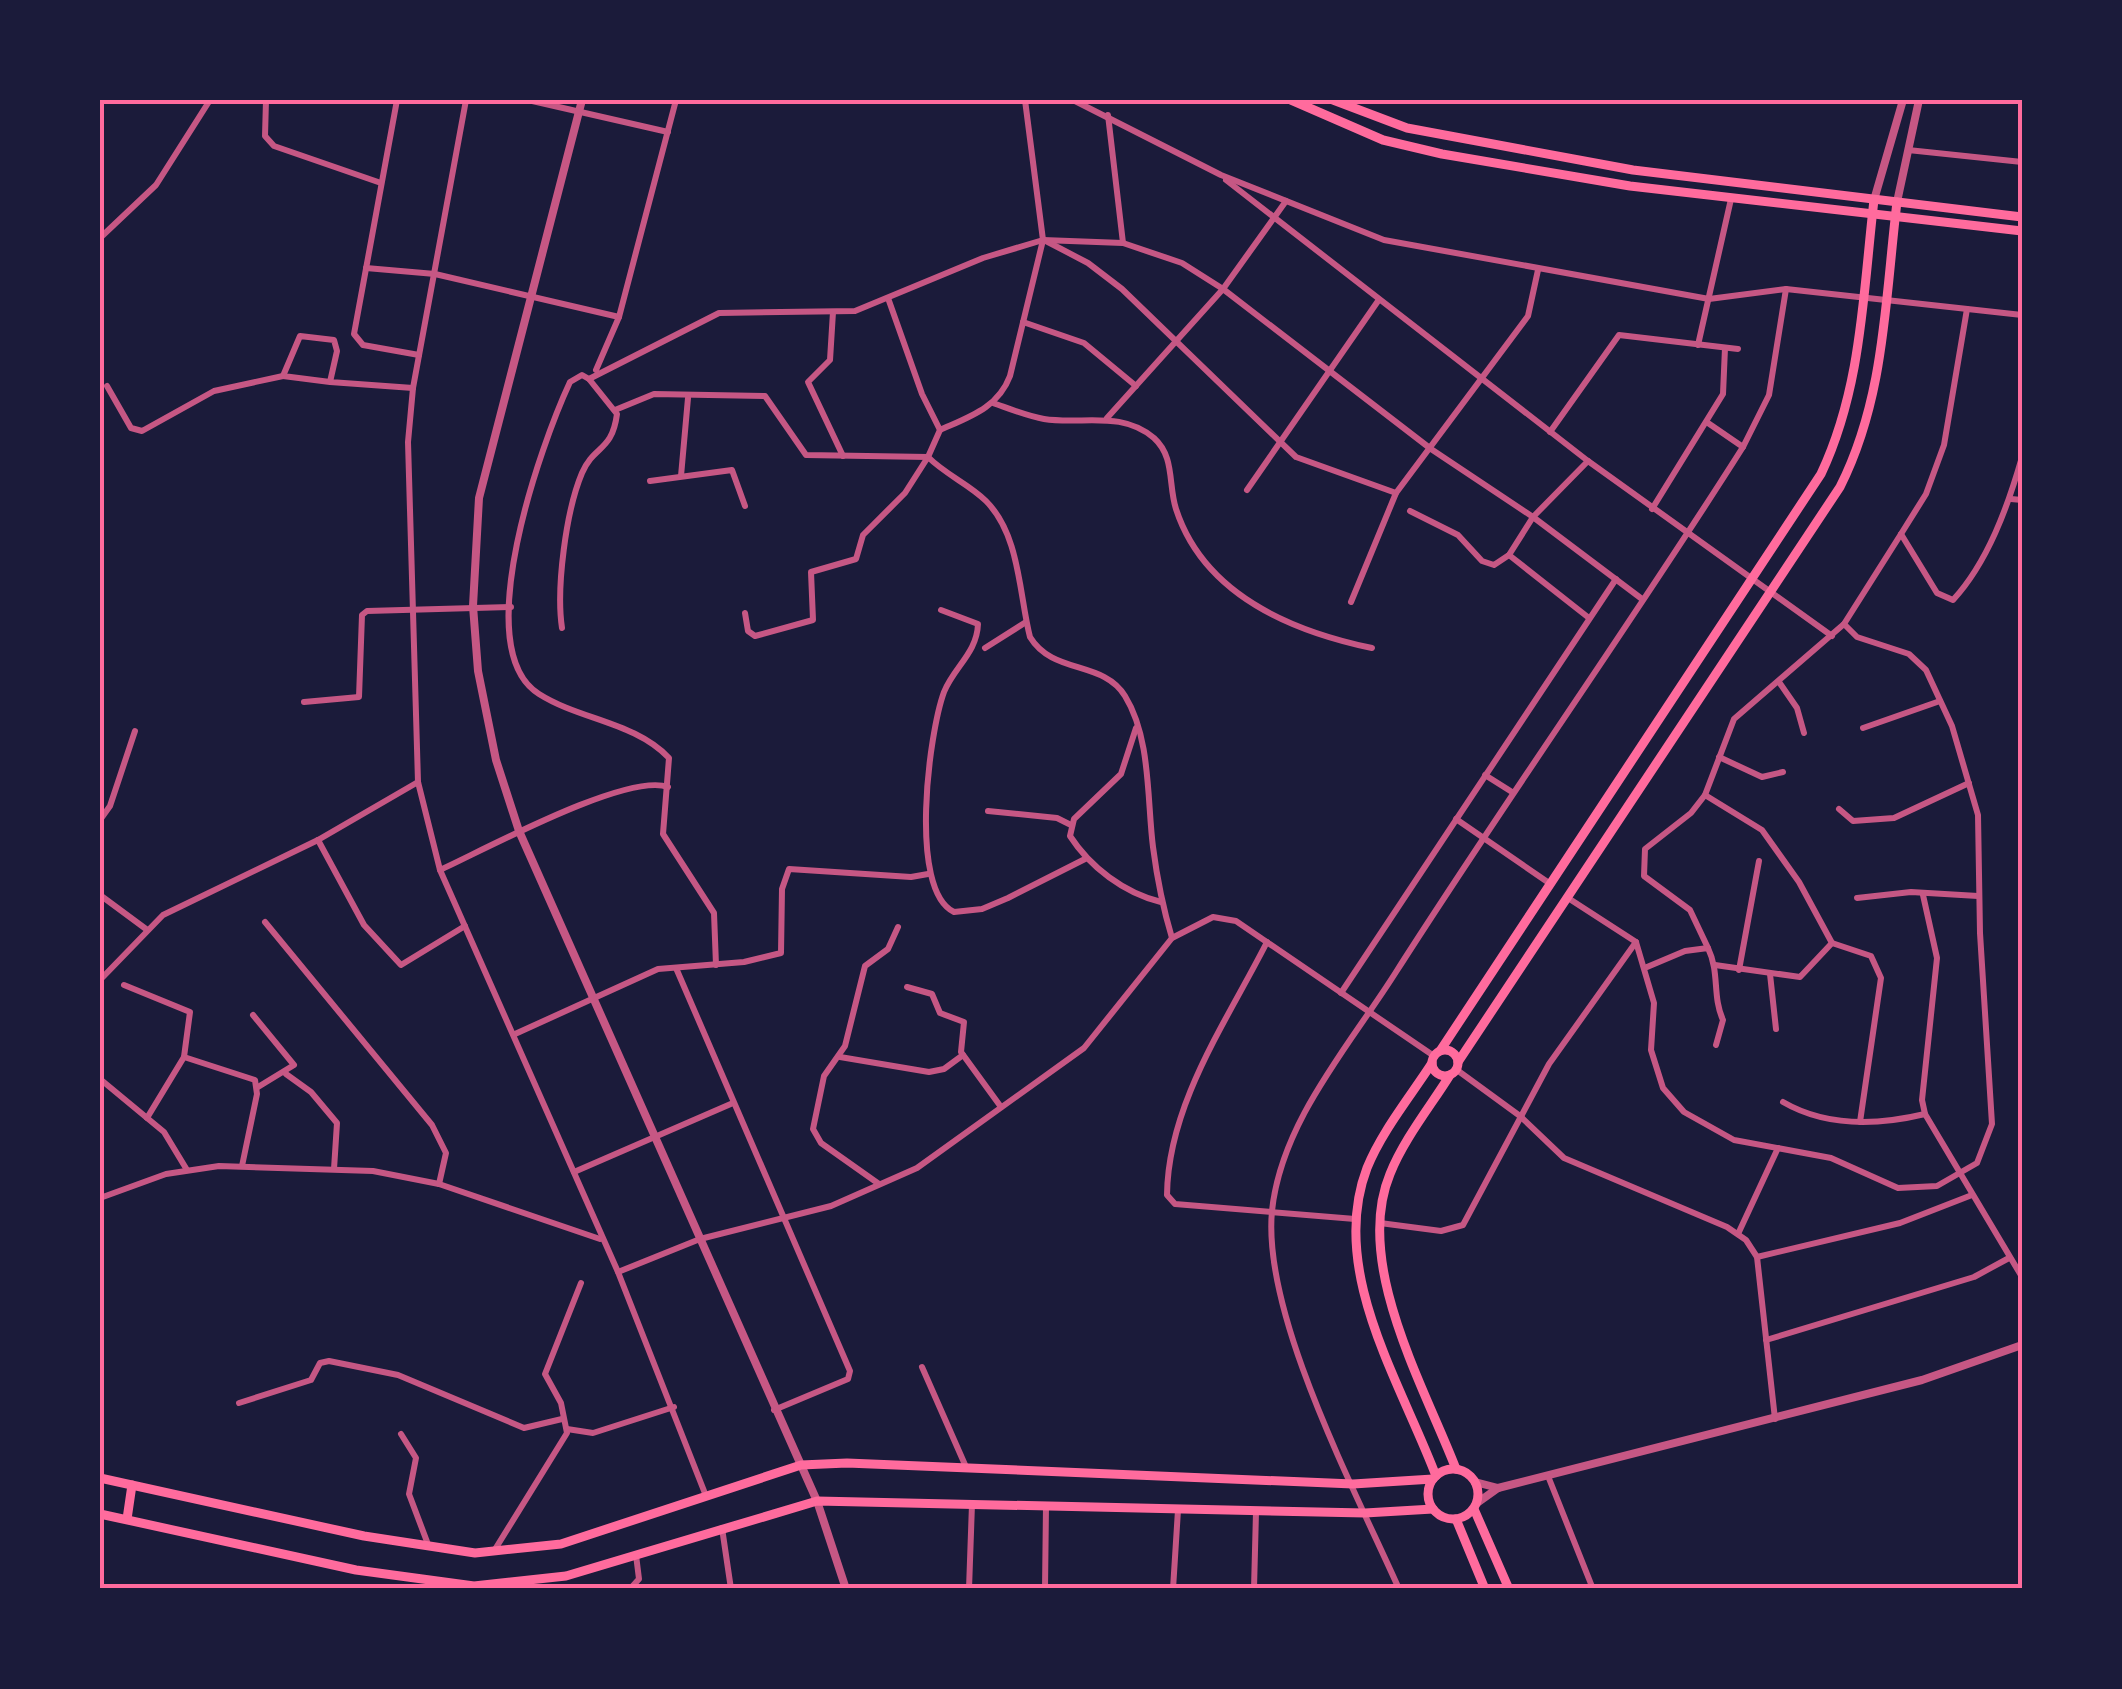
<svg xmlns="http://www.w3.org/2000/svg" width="2122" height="1689" font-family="Lato,sans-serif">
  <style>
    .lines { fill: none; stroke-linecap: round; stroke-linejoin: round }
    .minor { stroke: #c65784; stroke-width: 6 }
    .tertiary { stroke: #c65784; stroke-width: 8 }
    .secondary { stroke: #ff6b9d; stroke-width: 9 }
    .neatline { fill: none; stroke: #ff6b9d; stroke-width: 4 }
  </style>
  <rect width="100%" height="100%" fill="#1b1b3a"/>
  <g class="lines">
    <g class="minor">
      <polyline points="266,100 265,136 274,146 381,183"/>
      <polyline points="397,100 354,334 363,345 419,355"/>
      <polyline points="466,100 413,388 408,442 418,782 440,870 618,1272 706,1496"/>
      <polyline points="528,100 668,132"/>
      <polyline points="1073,100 1221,175 1384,240 1709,299 1786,289 2022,315"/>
      <polyline points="1108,115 1123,243"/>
      <polyline points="1908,150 2022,162"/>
      <polyline points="1226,180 1588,461 1832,636"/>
      <polyline points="100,238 156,185 210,100"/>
      <polyline points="1044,240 1088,263 1122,289 1296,457 1396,493"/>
      <polyline points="366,268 435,274 619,317"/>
      <polyline points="888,298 922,394 940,430"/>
      <polyline points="833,312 830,360 808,382 843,456"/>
      <polyline points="1023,322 1084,343 1136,386"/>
      <polyline points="1698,345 1731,199"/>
      <polyline points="596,370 619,317 676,100"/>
      <polyline points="330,382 283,376 300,336 334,340 337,351 330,382 413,388"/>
      <polyline points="107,386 131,428 142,431 214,391 283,376"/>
      <path d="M993,403C1010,409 1027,416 1044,419C1082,425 1121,410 1154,438C1175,457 1168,484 1176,509C1204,595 1291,631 1372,648"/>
      <path d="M615,410L654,394L765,396L806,455L928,457L940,430C969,417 998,408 1010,376L1043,240L1025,100"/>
      <polyline points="1107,418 1223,289 1286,201"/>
      <polyline points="1708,423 1743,447"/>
      <polyline points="1550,432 1619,335 1738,349"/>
      <polyline points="681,476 688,398"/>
      <polyline points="650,481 732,470 745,506"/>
      <polyline points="1247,490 1378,301"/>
      <polyline points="2011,499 2022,500"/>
      <polyline points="1652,509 1723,394 1725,348"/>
      <polyline points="1410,511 1458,535 1482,561 1494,565 1509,555 1533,517 1588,461"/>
      <path d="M1901,534L1937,593L1953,600C1988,562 2008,506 2022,457"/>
      <polyline points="1509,555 1589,618"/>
      <polyline points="1351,602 1396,493 1528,316 1538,270"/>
      <path d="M941,610L978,624C977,653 954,667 944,692C929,733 908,890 954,912L982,909L1008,898L1085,859"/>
      <path d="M745,613L748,631L755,636L813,620L811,572L856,559L863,535L905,493L928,457C946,475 969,484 986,501C1020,535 1019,594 1030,637C1053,675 1103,660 1125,696C1151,738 1147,800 1153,847C1157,878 1163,908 1172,938"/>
      <path d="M562,628C556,588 566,511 582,473C594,445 612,452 617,414L589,379"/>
      <polyline points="985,648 1026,622"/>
      <polyline points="1779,682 1797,708 1804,733"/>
      <polyline points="304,702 359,697 362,615 367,611 511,607"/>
      <path d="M1136,728L1121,774L1074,819L1070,836C1090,867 1124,893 1161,902"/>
      <polyline points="1863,728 1940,701"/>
      <polyline points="1719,757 1762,777 1783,772"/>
      <polyline points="1485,775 1512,792"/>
      <polyline points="1705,795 1762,830 1799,882 1832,943"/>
      <polyline points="1839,809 1853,821 1894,818 1969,783"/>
      <polyline points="988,811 1057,818 1071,825"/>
      <polyline points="1456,819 1549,883"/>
      <polyline points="100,820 110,806 135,731"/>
      <polyline points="318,840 364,925 401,965 465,926"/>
      <path d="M440,870C484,850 627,772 668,787"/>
      <polyline points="100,895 146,929"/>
      <polyline points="1923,895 1937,958 1922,1100 1925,1114 2022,1277"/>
      <polyline points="1857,898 1911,892 1978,896"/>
      <polyline points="265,922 432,1125 446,1153 439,1184"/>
      <path d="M1267,942C1227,1021 1168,1104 1167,1195L1175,1204L1355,1219"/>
      <polyline points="1636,942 1654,1003 1651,1050 1663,1088 1684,1112 1734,1140 1831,1158 1898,1188 1937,1186 1977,1163 1992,1124 1980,933 1978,815 1952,726 1926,670 1909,654 1857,637 1844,624"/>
      <polyline points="1708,948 1690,910 1644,876 1645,849 1691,813 1705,795 1734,719 1844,624 1901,534 1926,494 1944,445 1967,309"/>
      <path d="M716,965L714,913L663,834L669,758C635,722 580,720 539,694C467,649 542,442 570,382L582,375L589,379L719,313L855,311L983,258L1043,240L1123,243L1182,263L1223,289L1431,449L1533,517L1642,599"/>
      <polyline points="1715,965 1800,977 1832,943 1871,956 1881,978 1860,1122"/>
      <path d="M1647,967L1685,951L1708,948C1720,973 1712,996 1723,1020L1716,1045"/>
      <polyline points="676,968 850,1371 848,1379 774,1410"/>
      <polyline points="1739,970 1759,861"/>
      <polyline points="1770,974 1776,1029"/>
      <polyline points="100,980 163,915 318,840 418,782"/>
      <polyline points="124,985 190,1012 184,1057 147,1118"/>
      <polyline points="907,987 932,994 940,1013 964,1022 961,1052 1001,1107"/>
      <polyline points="1341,993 1616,579"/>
      <polyline points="253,1015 294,1065 258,1087"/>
      <polyline points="515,1034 658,969 744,962 781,953 782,889 789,869 911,877 928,874"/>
      <polyline points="184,1057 255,1080 257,1094 242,1166"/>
      <polyline points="840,1057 929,1072 944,1069 963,1055"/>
      <polyline points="1457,1070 1520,1116 1564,1158 1727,1227 1746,1240 1757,1257 1775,1419"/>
      <polyline points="286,1074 311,1092 337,1123 334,1169"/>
      <polyline points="100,1079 164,1132 187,1170"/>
      <path d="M1783,1102C1826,1127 1879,1125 1925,1114"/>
      <polyline points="574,1172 733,1103"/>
      <polyline points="879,1184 821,1143 813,1129 824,1076 845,1046 865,966 888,949 898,927"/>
      <polyline points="100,1198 166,1174 219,1166 373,1171 439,1184 600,1239"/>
      <polyline points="1380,1223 1441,1231 1463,1225 1549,1064 1636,942 1568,898"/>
      <polyline points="1738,1234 1778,1148"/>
      <polyline points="1757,1257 1900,1223 1972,1195"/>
      <polyline points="618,1272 700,1239 831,1206 917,1168 1084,1048 1172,938 1213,917 1236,921 1434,1056"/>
      <polyline points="1766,1340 1974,1277 2009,1258"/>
      <polyline points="922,1367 966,1467"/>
      <polyline points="239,1403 311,1380 320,1363 329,1361 398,1375 524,1428 562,1419"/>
      <polyline points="567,1429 593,1433 674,1407"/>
      <polyline points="401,1434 416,1458 409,1494 429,1547"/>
      <polyline points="1548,1476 1593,1589"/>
      <polyline points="722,1528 731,1589"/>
      <polyline points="494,1551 567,1433 561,1403 545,1374 581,1283"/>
      <polyline points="630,1589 639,1579 636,1555"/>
      <polyline points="969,1589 972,1504"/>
      <polyline points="1045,1589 1046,1506"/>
      <polyline points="1173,1589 1178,1510"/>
      <polyline points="1254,1589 1256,1512"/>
      <path d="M1399,1589C1356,1492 1262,1315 1272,1211C1281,1122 1350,1045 1396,972C1509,795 1631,624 1743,447L1769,395L1786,289"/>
    </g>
    <g class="tertiary">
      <polyline points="582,100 479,498 473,606 478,671 496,760 519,831 817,1501 846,1589"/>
      <polyline points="1874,200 1903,100"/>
      <polyline points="1897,202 1919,100"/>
      <polyline points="1475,1482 1498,1488"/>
      <polyline points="1477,1503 1498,1488 1922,1380 2022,1345"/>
    </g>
    <g class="secondary">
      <polyline points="1291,100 1383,140 1442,154 1630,186 2022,231"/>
      <polyline points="1333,100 1407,128 1633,170 2022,217"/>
      <circle cx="1445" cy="1063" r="13"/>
      <path d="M1440,1051L1821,474C1862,387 1863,293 1874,200"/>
      <path d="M1458,1062L1840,487C1885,398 1885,300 1897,202"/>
      <path d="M1432,1063C1410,1097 1382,1131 1367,1168C1328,1270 1400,1381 1436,1476"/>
      <path d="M1450,1075C1430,1107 1404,1139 1390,1174C1353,1263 1424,1386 1456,1469"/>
      <circle cx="1453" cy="1494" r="25"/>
      <polyline points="100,1478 364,1536 475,1553 561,1544 801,1465 847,1463 1353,1484 1433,1479"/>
      <polyline points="1474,1509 1509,1589"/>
      <polyline points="100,1514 356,1570 474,1586 566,1576 817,1501 1365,1513 1433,1509"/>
      <polyline points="127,1519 132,1485"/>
      <polyline points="1456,1519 1485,1589"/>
    </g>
  </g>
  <rect width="2122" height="1689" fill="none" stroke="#1b1b3a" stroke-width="205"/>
  <rect x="102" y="102" width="1918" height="1484" class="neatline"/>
</svg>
